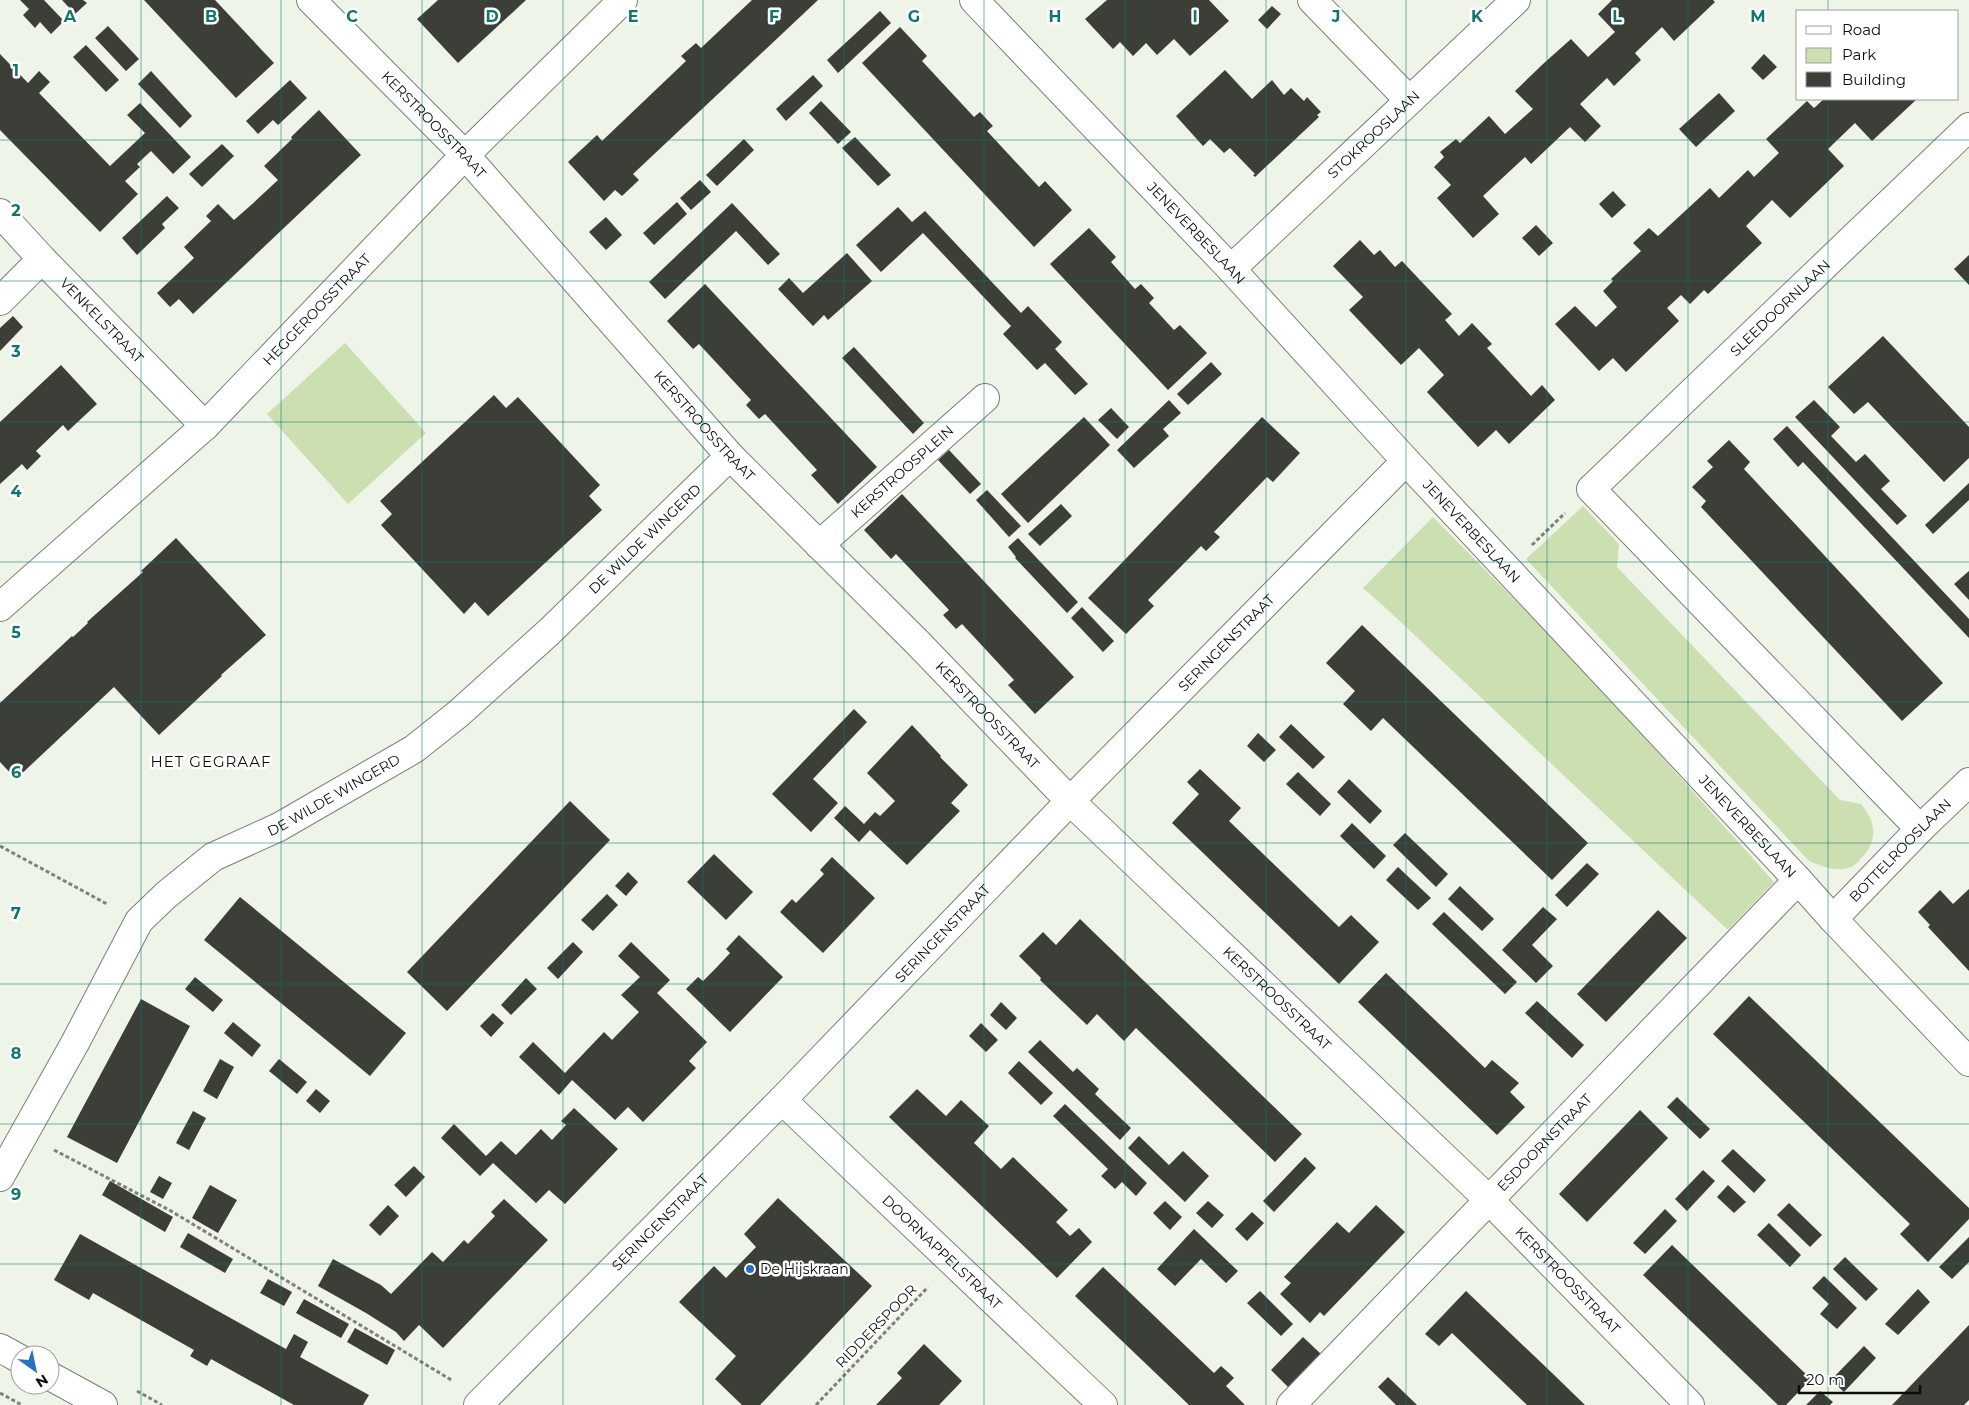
<svg xmlns="http://www.w3.org/2000/svg" width="1969" height="1405" font-family="Montserrat,sans-serif">
  <style>
    .green { fill: #cbdfb1 }
    .building { fill: #3b3f37 }
    .lines { fill: none; stroke-linecap: round; stroke-linejoin: round }
    .minor-casing { stroke: #7b7f76; stroke-width: 30 }
    .path { stroke: #7e827b; stroke-width: 3; stroke-dasharray: 4 2.5; stroke-linecap: butt }
    .minor { stroke: #fff; stroke-width: 28 }
    .grid { fill: none; stroke: #0f766e; stroke-width: 1; stroke-opacity: 0.55 }
    .poi-dot { fill: #2871c2; stroke: #fff; stroke-width: 2 }
    .labels { text-anchor: middle; stroke-width: 5; stroke-linejoin: round; paint-order: stroke }
    .street-label { font-size: 14px; fill: #0c0e0b; stroke: #fff }
    .poi-label { font-size: 14px; fill: #0c0e0b; stroke: #fff; text-anchor: start }
    .neighbourhood-label { font-size: 15px; letter-spacing: 1px; fill: #0c0e0b; stroke: #fff }
    .grid-label { font-size: 16px; text-anchor: middle; font-weight: bold; fill: #0f766e; stroke: #fff; stroke-width: 5; stroke-linejoin: round; paint-order: stroke }
  </style>
  <rect width="100%" height="100%" fill="#eff4e9"/>
  <g class="green">
    <polygon points="345,343 426,433 348,504 267,414"/>
    <path d="M1583,506L1619,544L1617,567L1840,800L1861,804C1877,822 1878,843 1860,859C1858,862 1854,866 1851,867C1837,873 1822,866 1809,861L1526,559Z"/>
    <polygon points="1433,517 1584,670 1774,882 1728,930 1389,611 1363,588"/>
  </g>
  <g class="building">
    <polygon points="20,0 44,0 64,21 51,34 40,22 35,28 23,15 29,9"/>
    <polygon points="62,0 83,0 87,3 75,14"/>
    <polygon points="144,0 215,0 274,63 236,98"/>
    <polygon points="438,0 526,0 458,63 417,19"/>
    <polygon points="752,0 818,0 633,174 639,180 622,196 615,190 604,201 568,162 597,135 602,141 686,61 681,56 696,43 701,48"/>
    <polygon points="1107,0 1209,0 1229,21 1190,56 1174,39 1157,55 1146,43 1133,56 1120,42 1113,49 1085,19"/>
    <polygon points="1612,0 1713,0 1715,2 1674,41 1662,27 1635,53 1641,60 1614,86 1607,78 1580,104 1601,126 1585,142 1570,127 1531,164 1525,157 1483,196 1499,214 1473,238 1437,198 1451,185 1434,167 1444,157 1440,152 1456,139 1460,143 1489,116 1505,134 1533,109 1515,91 1543,64 1571,39 1588,57 1615,32 1598,14"/>
    <polygon points="1272,6 1281,14 1267,29 1258,20"/>
    <polygon points="880,11 891,23 838,73 827,60"/>
    <polygon points="108,26 139,59 126,71 95,38"/>
    <polygon points="900,27 927,56 922,61 974,117 980,112 993,126 987,131 1039,187 1045,181 1072,210 1034,247 862,63"/>
    <polygon points="86,45 119,80 106,92 73,57"/>
    <polygon points="0,54 28,83 39,71 50,82 39,93 110,166 145,133 127,115 140,103 191,157 173,174 151,151 137,164 140,167 125,181 138,194 100,232 0,130"/>
    <polygon points="1764,54 1777,67 1763,80 1751,68"/>
    <polygon points="1225,70 1252,99 1272,80 1284,95 1291,88 1304,101 1307,97 1321,112 1317,115 1319,117 1255,177 1253,175 1255,174 1230,148 1224,153 1210,139 1203,146 1176,116"/>
    <polygon points="151,71 192,116 180,128 138,84"/>
    <polygon points="813,75 823,86 786,121 776,109"/>
    <polygon points="290,80 307,98 278,125 273,120 258,134 246,121"/>
    <polygon points="1719,93 1735,111 1696,147 1679,129"/>
    <polygon points="1824,99 1835,99 1836,100 1838,99 1917,99 1872,141 1855,123 1828,149 1844,166 1790,218 1772,200 1746,226 1762,243 1708,294 1704,290 1690,304 1681,295 1667,308 1679,321 1626,372 1613,358 1599,371 1555,324 1575,306 1596,327 1617,307 1603,291 1613,281 1611,279 1641,251 1633,243 1649,228 1658,236 1710,188 1719,198 1748,170 1754,177 1779,153 1766,139 1807,101 1814,108"/>
    <polygon points="821,101 851,132 838,144 809,113"/>
    <polygon points="319,110 361,155 193,314 179,299 170,307 157,293 194,258 184,247 211,221 206,216 218,204 234,220 250,206 278,180 264,166 292,139 291,137"/>
    <polygon points="855,137 891,175 878,186 842,148"/>
    <polygon points="744,139 754,150 717,186 706,175"/>
    <polygon points="222,144 234,156 202,187 189,174"/>
    <polygon points="700,180 711,192 691,210 680,198"/>
    <polygon points="1613,191 1626,205 1612,218 1599,204"/>
    <polygon points="167,196 179,208 162,224 165,228 137,255 122,238"/>
    <polygon points="677,202 687,214 654,245 643,233"/>
    <polygon points="732,203 780,254 768,265 736,231 665,299 649,282"/>
    <polygon points="898,207 912,222 925,211 1021,313 1028,306 1062,342 1055,349 1088,384 1075,395 1045,363 1037,370 1003,334 1011,326 923,233 881,272 856,245"/>
    <polygon points="606,217 622,235 606,250 589,232"/>
    <polygon points="1536,225 1553,243 1539,256 1522,238"/>
    <polygon points="1089,228 1116,257 1111,262 1135,289 1141,284 1154,298 1149,303 1174,330 1180,325 1207,353 1168,390 1050,264"/>
    <polygon points="1360,240 1374,255 1380,250 1395,267 1402,261 1452,314 1445,320 1459,336 1472,323 1492,344 1487,348 1531,396 1542,385 1555,400 1509,444 1496,430 1478,447 1427,392 1444,375 1432,362 1419,348 1401,365 1349,310 1363,297 1333,266"/>
    <polygon points="847,253 872,281 828,320 824,315 813,326 778,289 789,278 803,293"/>
    <polygon points="1969,255 1969,285 1954,269"/>
    <polygon points="705,284 877,467 838,504 811,475 817,470 765,414 759,419 746,405 751,400 699,344 693,349 667,321"/>
    <polygon points="13,316 23,327 0,351 0,328"/>
    <polygon points="1883,336 1969,427 1969,458 1944,482 1868,402 1854,414 1828,387"/>
    <polygon points="854,347 924,423 913,434 842,358"/>
    <polygon points="1211,362 1222,374 1188,405 1177,394"/>
    <polygon points="61,365 97,404 68,431 63,425 36,451 41,456 27,470 22,464 0,484 0,422"/>
    <polygon points="494,395 506,408 518,397 600,485 589,496 602,510 488,616 475,602 464,614 381,525 392,514 380,501"/>
    <polygon points="1169,400 1181,413 1163,429 1169,436 1134,468 1117,450"/>
    <polygon points="1814,400 1840,427 1831,436 1856,462 1865,454 1890,481 1881,489 1907,516 1897,525 1795,417"/>
    <polygon points="1111,408 1129,427 1117,439 1098,420"/>
    <polygon points="1084,417 1110,445 1028,523 1001,494"/>
    <polygon points="1262,417 1300,453 1273,482 1267,477 1214,532 1220,537 1206,551 1201,546 1148,600 1154,606 1126,634 1088,598"/>
    <polygon points="1787,426 1969,619 1969,638 1803,462 1798,467 1773,439"/>
    <polygon points="1729,440 1750,462 1744,469 1943,683 1902,721 1701,507 1706,501 1692,487 1713,467 1707,461"/>
    <polygon points="949,450 981,484 970,494 938,460"/>
    <polygon points="1969,483 1969,500 1933,534 1925,525"/>
    <polygon points="987,490 1021,526 1009,537 976,500"/>
    <polygon points="902,494 1074,677 1035,714 1008,685 1014,680 962,624 956,629 943,615 949,610 896,554 891,559 864,530"/>
    <polygon points="1061,504 1072,516 1040,546 1028,534"/>
    <polygon points="176,538 266,635 221,675 222,676 159,735 114,687 16,779 0,762 0,703 72,636 73,637 88,623 87,622 143,572 141,571"/>
    <polygon points="1018,538 1078,602 1067,613 1015,558 1016,557 1008,547"/>
    <polygon points="1969,571 1969,600 1954,584"/>
    <polygon points="1082,607 1114,641 1103,652 1071,618"/>
    <polygon points="1362,625 1588,843 1552,880 1383,718 1371,731 1343,704 1355,691 1326,663"/>
    <polygon points="854,709 867,722 813,779 838,803 811,832 772,794"/>
    <polygon points="1291,724 1325,757 1313,769 1279,737"/>
    <polygon points="912,725 941,756 940,757 968,785 951,803 960,811 907,865 870,830 859,842 834,818 845,806 864,824 875,812 880,816 895,801 867,773"/>
    <polygon points="1258,733 1276,750 1264,762 1247,746"/>
    <polygon points="1200,769 1241,808 1229,821 1339,927 1351,915 1379,942 1339,984 1172,823 1199,794 1187,782"/>
    <polygon points="1298,772 1331,804 1320,816 1286,784"/>
    <polygon points="1349,779 1382,811 1370,824 1337,792"/>
    <polygon points="570,801 610,840 447,1011 407,972"/>
    <polygon points="1352,823 1386,856 1374,869 1340,836"/>
    <polygon points="1405,833 1448,874 1436,887 1393,845"/>
    <polygon points="714,854 753,892 726,920 687,882"/>
    <polygon points="832,857 875,898 823,953 780,912 792,899 796,903 824,874 820,870"/>
    <polygon points="1587,863 1599,874 1567,907 1555,895"/>
    <polygon points="1398,867 1431,898 1418,910 1386,880"/>
    <polygon points="628,872 638,882 626,896 615,886"/>
    <polygon points="1460,886 1494,919 1482,931 1448,899"/>
    <polygon points="1969,889 1969,971 1928,927 1930,925 1918,912 1940,890 1953,904"/>
    <polygon points="607,894 618,905 593,931 581,920"/>
    <polygon points="240,897 406,1033 370,1076 204,940"/>
    <polygon points="1543,907 1557,919 1532,945 1553,966 1536,983 1502,950"/>
    <polygon points="1658,910 1687,938 1606,1022 1577,994"/>
    <polygon points="1444,912 1517,982 1505,994 1432,924"/>
    <polygon points="1080,919 1302,1134 1275,1162 1136,1028 1124,1041 1097,1014 1087,1025 1040,980 1041,978 1019,956 1043,932 1056,945"/>
    <polygon points="739,935 783,977 730,1032 686,989 698,977 703,981 717,967 730,953 726,949"/>
    <polygon points="573,942 583,952 558,979 547,968"/>
    <polygon points="631,942 670,980 657,993 707,1042 689,1061 696,1068 643,1122 628,1107 615,1120 572,1080 559,1095 519,1057 533,1042 565,1073 604,1032 612,1040 639,1012 621,995 640,977 618,956"/>
    <polygon points="1386,973 1485,1068 1492,1060 1519,1083 1510,1092 1525,1107 1497,1135 1358,1002"/>
    <polygon points="195,977 223,1000 213,1012 185,989"/>
    <polygon points="526,978 537,989 511,1015 501,1005"/>
    <polygon points="1749,996 1969,1208 1969,1219 1928,1262 1900,1234 1910,1224 1713,1034"/>
    <polygon points="141,999 190,1026 117,1163 67,1137"/>
    <polygon points="1537,1001 1584,1045 1572,1058 1525,1013"/>
    <polygon points="1001,1002 1017,1018 1006,1030 990,1015"/>
    <polygon points="493,1013 504,1023 491,1037 480,1026"/>
    <polygon points="233,1022 261,1045 252,1057 224,1033"/>
    <polygon points="981,1023 998,1040 986,1052 969,1036"/>
    <polygon points="1040,1040 1073,1072 1077,1068 1099,1089 1095,1094 1131,1128 1120,1140 1028,1052"/>
    <polygon points="220,1059 234,1067 217,1099 203,1091"/>
    <polygon points="279,1059 307,1082 297,1094 269,1071"/>
    <polygon points="1019,1061 1053,1093 1041,1105 1008,1073"/>
    <polygon points="316,1089 330,1101 320,1113 306,1101"/>
    <polygon points="917,1089 946,1116 961,1100 989,1126 974,1143 1001,1169 1013,1157 1068,1210 1056,1222 1070,1236 1079,1228 1092,1242 1057,1278 889,1117"/>
    <polygon points="1677,1097 1710,1129 1700,1139 1667,1107"/>
    <polygon points="1065,1104 1147,1183 1136,1196 1122,1182 1115,1189 1101,1176 1108,1169 1053,1116"/>
    <polygon points="574,1108 618,1149 565,1204 549,1190 536,1203 493,1163 480,1176 441,1138 454,1124 486,1156 501,1141 516,1155 541,1129 552,1140 566,1125 561,1121"/>
    <polygon points="1640,1110 1668,1138 1587,1222 1559,1194"/>
    <polygon points="193,1111 206,1118 189,1150 176,1143"/>
    <polygon points="1139,1136 1169,1165 1183,1151 1209,1176 1185,1202 1128,1148"/>
    <polygon points="1733,1149 1766,1180 1754,1193 1721,1161"/>
    <polygon points="1305,1157 1316,1168 1274,1212 1263,1201"/>
    <polygon points="414,1166 425,1177 406,1197 394,1185"/>
    <polygon points="1703,1170 1715,1181 1687,1211 1675,1199"/>
    <polygon points="159,1176 172,1183 163,1199 150,1192"/>
    <polygon points="110,1181 173,1217 165,1232 102,1195"/>
    <polygon points="210,1185 237,1200 218,1233 192,1218"/>
    <polygon points="1728,1185 1746,1202 1734,1213 1717,1197"/>
    <polygon points="778,1198 872,1286 760,1405 742,1405 715,1379 736,1356 679,1302 714,1266 726,1278 756,1247 744,1234"/>
    <polygon points="504,1199 548,1240 443,1348 419,1325 404,1341 396,1332 366,1313 318,1286 333,1259 381,1285 391,1294 432,1252 443,1262 464,1240 468,1244 495,1216 491,1212"/>
    <polygon points="1165,1201 1182,1217 1170,1230 1153,1213"/>
    <polygon points="1208,1201 1224,1215 1212,1228 1196,1213"/>
    <polygon points="1789,1203 1822,1235 1810,1247 1777,1215"/>
    <polygon points="388,1205 399,1216 380,1236 369,1225"/>
    <polygon points="1376,1205 1405,1232 1324,1316 1320,1312 1310,1323 1280,1294 1291,1283 1284,1277 1337,1222 1349,1233"/>
    <polygon points="1665,1209 1677,1221 1645,1254 1633,1243"/>
    <polygon points="1252,1212 1264,1223 1247,1241 1235,1229"/>
    <polygon points="1769,1223 1801,1255 1790,1267 1757,1235"/>
    <polygon points="1194,1229 1238,1271 1226,1283 1201,1259 1175,1286 1157,1269"/>
    <polygon points="188,1233 233,1259 225,1273 180,1247"/>
    <polygon points="80,1234 286,1349 294,1334 308,1342 300,1357 369,1395 363,1405 294,1405 211,1359 207,1366 190,1356 194,1350 93,1293 89,1300 54,1280"/>
    <polygon points="1969,1237 1969,1262 1952,1279 1939,1267"/>
    <polygon points="1672,1245 1811,1379 1786,1405 1778,1405 1643,1275"/>
    <polygon points="1845,1257 1878,1289 1866,1301 1833,1269"/>
    <polygon points="1103,1267 1214,1373 1221,1366 1229,1373 1234,1378 1226,1386 1245,1405 1189,1405 1075,1296"/>
    <polygon points="1824,1276 1857,1308 1837,1329 1820,1314 1829,1304 1812,1288"/>
    <polygon points="268,1279 292,1292 284,1306 260,1293"/>
    <polygon points="1918,1289 1930,1302 1898,1335 1885,1324"/>
    <polygon points="1260,1291 1293,1324 1281,1336 1247,1303"/>
    <polygon points="1466,1291 1550,1371 1585,1405 1527,1405 1452,1333 1439,1346 1425,1334"/>
    <polygon points="304,1299 349,1324 341,1338 296,1313"/>
    <polygon points="1969,1325 1969,1400 1964,1405 1892,1405"/>
    <polygon points="355,1328 395,1350 387,1365 347,1342"/>
    <polygon points="1303,1337 1321,1354 1289,1388 1271,1370"/>
    <polygon points="924,1344 962,1381 939,1405 876,1405 902,1378 897,1373"/>
    <polygon points="1864,1346 1876,1358 1844,1392 1831,1380"/>
    <polygon points="1388,1377 1414,1402 1417,1405 1396,1405 1378,1387"/>
    <polygon points="1820,1391 1833,1402 1830,1405 1806,1405"/>
  </g>
  <g class="lines">
    <defs>
      <g id="minor">
        <path id="s1" d="M311,0L465,155L730,456L917,642L1070,801L1488,1199L1690,1405"/>
        <path id="s2" d="M974,0L1231,269L1406,461L1798,880L1833,919L1969,1062"/>
        <polyline points="1312,0 1409,100"/>
        <path id="s3" d="M0,213L42,259L205,426"/>
        <path id="s4" d="M1231,269L1516,0"/>
        <polyline points="0,301 42,259"/>
        <path id="s5" d="M819,545L985,398"/>
        <path id="s6" d="M0,607L205,426L465,155L623,0"/>
        <path id="s7" d="M1920,829L1591,489L1969,127"/>
        <path id="s8" d="M1833,919L1920,829L1969,782"/>
        <path id="s9" d="M782,1100L1103,1405"/>
        <path id="s10" d="M0,1177L75,1043L139,921L166,895L213,857L279,827L414,749L458,714L549,632L730,456"/>
        <polyline points="0,1348 20,1359"/>
        <polyline points="50,1376 103,1405"/>
        <path id="s11" d="M478,1405L782,1100L1070,801L1406,461"/>
        <path id="s12" d="M1291,1405L1798,880"/>
      </g>
    </defs>
    <use href="#minor" class="minor-casing"/>
    <g class="path">
      <polyline points="1532,545 1565,513"/>
      <polyline points="0,846 107,904"/>
      <polyline points="54,1150 171,1211 453,1381"/>
      <polyline points="137,1391 162,1405"/>
      <polyline points="0,1393 22,1405"/>
      <polyline points="816,1405 928,1287"/>
    </g>
    <use href="#minor" class="minor"/>
  </g>
  <path class="grid" d="M141,0V1405M281,0V1405M422,0V1405M563,0V1405M703,0V1405M844,0V1405M984,0V1405M1125,0V1405M1266,0V1405M1406,0V1405M1547,0V1405M1688,0V1405M1828,0V11M1828,99V1405M0,140H1969M0,281H1969M0,422H1969M0,562H1969M0,702H1969M0,843H1969M0,984H1969M0,1124H1969M0,1264H1969"/>
  <circle class="poi-dot" cx="750" cy="1269" r="5"/>
  <g class="labels">
    <g class="street-label">
      <text dy="5" stroke="none"><textPath href="#s1" startOffset="175">KERSTROOSSTRAAT</textPath></text>
      <text dy="5" stroke="none"><textPath href="#s4" startOffset="196">STOKROOSLAAN</textPath></text>
      <text dy="5" stroke="none"><textPath href="#s2" startOffset="322">JENEVERBESLAAN</textPath></text>
      <text dy="5" stroke="none"><textPath href="#s7" startOffset="735">SLEEDOORNLAAN</textPath></text>
      <text dy="5" stroke="none"><textPath href="#s6" startOffset="435">HEGGEROOSSTRAAT</textPath></text>
      <text dy="5" stroke="none"><textPath href="#s3" startOffset="148">VENKELSTRAAT</textPath></text>
      <text dy="5" stroke="none"><textPath href="#s1" startOffset="580">KERSTROOSSTRAAT</textPath></text>
      <text dy="5" stroke="none"><textPath href="#s5" startOffset="111">KERSTROOSPLEIN</textPath></text>
      <text dy="5" stroke="none"><textPath href="#s2" startOffset="728">JENEVERBESLAAN</textPath></text>
      <text dy="5" stroke="none"><textPath href="#s10" startOffset="930">DE WILDE WINGERD</textPath></text>
      <text dy="5" stroke="none"><textPath href="#s11" startOffset="1068">SERINGENSTRAAT</textPath></text>
      <text dy="5" stroke="none"><textPath href="#s1" startOffset="985">KERSTROOSSTRAAT</textPath></text>
      <text dy="5" stroke="none"><textPath href="#s10" startOffset="525">DE WILDE WINGERD</textPath></text>
      <text dy="5" stroke="none"><textPath href="#s2" startOffset="1132">JENEVERBESLAAN</textPath></text>
      <text dy="5" stroke="none"><textPath href="#s8" startOffset="96">BOTTELROOSLAAN</textPath></text>
      <text dy="5" stroke="none"><textPath href="#s11" startOffset="662">SERINGENSTRAAT</textPath></text>
      <text dy="5" stroke="none"><textPath href="#s1" startOffset="1390">KERSTROOSSTRAAT</textPath></text>
      <text dy="5" stroke="none"><textPath href="#s12" startOffset="365">ESDOORNSTRAAT</textPath></text>
      <text dy="5" stroke="none"><textPath href="#s11" startOffset="258">SERINGENSTRAAT</textPath></text>
      <text dy="5" stroke="none"><textPath href="#s9" startOffset="221">DOORNAPPELSTRAAT</textPath></text>
      <text dy="5" stroke="none"><textPath href="#s1" startOffset="1795">KERSTROOSSTRAAT</textPath></text>
      <text transform="translate(876 1326) rotate(-46)" y="5">RIDDERSPOOR</text>
    </g>
    <g class="poi-label">
      <text x="760" y="1274">De Hijskraan</text>
    </g>
    <g class="neighbourhood-label">
      <text x="211" y="767">HET GEGRAAF</text>
    </g>
  </g>
  <g class="grid-label">
    <text x="70" y="22">A</text>
    <text x="211" y="22">B</text>
    <text x="352" y="22">C</text>
    <text x="492" y="22">D</text>
    <text x="633" y="22">E</text>
    <text x="774" y="22">F</text>
    <text x="914" y="22">G</text>
    <text x="1055" y="22">H</text>
    <text x="1195" y="22">I</text>
    <text x="1336" y="22">J</text>
    <text x="1477" y="22">K</text>
    <text x="1617" y="22">L</text>
    <text x="1758" y="22">M</text>
    <text x="16" y="76">1</text>
    <text x="16" y="216">2</text>
    <text x="16" y="357">3</text>
    <text x="16" y="497">4</text>
    <text x="16" y="638">5</text>
    <text x="16" y="778">6</text>
    <text x="16" y="919">7</text>
    <text x="16" y="1059">8</text>
    <text x="16" y="1200">9</text>
  </g>
  <rect x="1796" y="10" width="162" height="90" fill="#ffffff" stroke="#9e9f9d"/>
  <rect x="1806" y="26" width="25" height="8" fill="#ffffff" stroke="#9e9f9d"/>
  <text x="1842" y="35" font-size="15" fill="#0c0e0b">Road</text>
  <rect x="1806" y="48" width="25" height="15" fill="#cbdfb1" stroke="#9e9f9d"/>
  <text x="1842" y="60" font-size="15" fill="#0c0e0b">Park</text>
  <rect x="1806" y="72" width="25" height="15" fill="#3b3f37" stroke="#9e9f9d"/>
  <text x="1842" y="85" font-size="15" fill="#0c0e0b">Building</text>
  <g transform="translate(35 1370) rotate(147)"><circle r="24" fill="#ffffff" stroke="#9e9f9d"/>
  <path d="M0-4L9 19L0 12L-9 19Z" fill="#2871c2"/>
  <text y="-8" font-size="14" font-weight="bold" text-anchor="middle" fill="#0c0e0b">N</text>
  </g>
  <path d="M1799 1385v8h121v-8" fill="none" stroke="#0c0e0b" stroke-width="2.5"/>
  <text x="1806" y="1385" font-size="15" fill="#0c0e0b" stroke="#ffffff" stroke-width="4" paint-order="stroke">20 m</text>
</svg>
